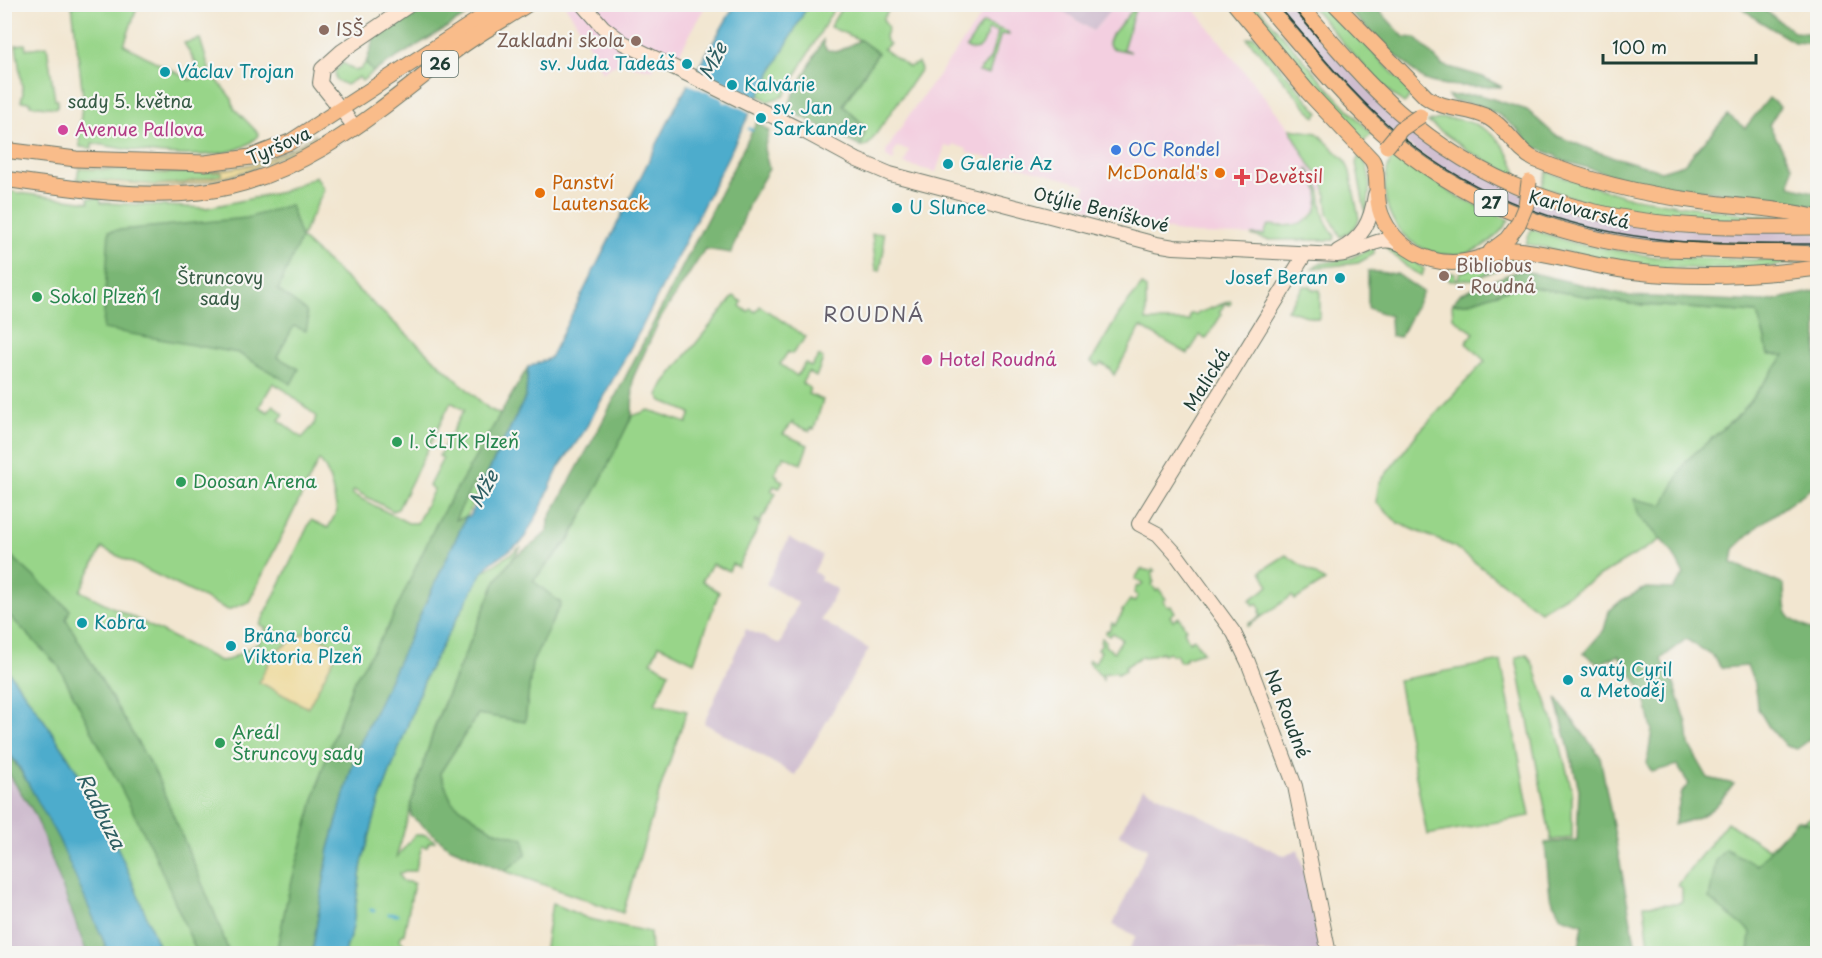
<svg xmlns="http://www.w3.org/2000/svg" width="1822" height="958" font-family="'Playpen Sans',sans-serif">
  <style>
    .built { fill: #f3cfe0 }
    .industrial { fill: #cfbdcf }
    .green { fill: #98d589; stroke: #5c895e; stroke-width: 1.5; fill-rule: evenodd }
    .forest { fill: #7ab675; stroke: #4c7a54; stroke-width: 1.5 }
    .sand { fill: #eeda9e; stroke: #868c69; stroke-width: 1.5 }
    .water { fill: #4daccc; stroke: #367480; stroke-width: 1.5 }
    .pier { fill: #f2e6d0 }
    .lines { fill: none; stroke-linecap: round; stroke-linejoin: round }
    .stream { stroke: #4daccc; stroke-width: 3 }
    .secondary-casing { stroke: #69786b; stroke-width: 16 }
    .primary-casing { stroke: #69786b; stroke-width: 17 }
    .secondary { stroke: #fde4d0; stroke-width: 14 }
    .primary { stroke: #f9bc8a; stroke-width: 15 }
    .tram { stroke: #1f3d34; stroke-width: 1.5 }
    .primary-bridge-casing { stroke: #69786b; stroke-width: 17; stroke-linecap: butt }
    .primary-bridge { stroke: #f9bc8a; stroke-width: 15 }
    .education-dot { fill: #8d6e63; stroke: #f6f6f2; stroke-width: 2 }
    .culture-dot { fill: #0f9aa8; stroke: #f6f6f2; stroke-width: 2 }
    .hotel-dot { fill: #d1479c; stroke: #f6f6f2; stroke-width: 2 }
    .shop-dot { fill: #3f7fe0; stroke: #f6f6f2; stroke-width: 2 }
    .food-dot { fill: #e8710a; stroke: #f6f6f2; stroke-width: 2 }
    .health-dot { fill: #e0444e; stroke: #f6f6f2; stroke-width: 2 }
    .leisure-dot { fill: #2e9e5b; stroke: #f6f6f2; stroke-width: 2 }
    .labels { text-anchor: middle; stroke-width: 4.5; stroke-linejoin: round; paint-order: stroke }
    .shield { fill: #f6f6f2; stroke: #60746d; stroke-width: 1.5 }
    .shield-label { font-size: 16px; font-weight: bold; fill: #1f3d34 }
    .education-label { font-size: 18px; fill: #785e54; stroke: #f6f6f2; text-anchor: start }
    .culture-label { font-size: 18px; fill: #0d838f; stroke: #f6f6f2; text-anchor: start }
    .park-label { font-size: 18px; fill: #375b45; stroke: #f6f6f2 }
    .hotel-label { font-size: 18px; fill: #b23c85; stroke: #f6f6f2; text-anchor: start }
    .street-label { font-size: 18px; fill: #1f3d34; stroke: #f6f6f2 }
    .shop-label { font-size: 18px; fill: #366cbe; stroke: #f6f6f2; text-anchor: start }
    .food-label { font-size: 18px; fill: #c56008; stroke: #f6f6f2; text-anchor: end }
    .health-label { font-size: 18px; fill: #be3a42; stroke: #f6f6f2; text-anchor: start }
    .leisure-label { font-size: 18px; fill: #27864d; stroke: #f6f6f2; text-anchor: start }
    .water-label { font-size: 20px; font-style: italic; fill: #2d5e62; stroke: #f6f6f2 }
    .neighbourhood-label { font-size: 20px; letter-spacing: 1.5px; fill: #635e6b; stroke: #f6f6f2 }
  </style>
  <rect width="100%" height="100%" fill="#f6f6f2"/>
  <filter id="ink" filterUnits="userSpaceOnUse"><feTurbulence type="fractalNoise" baseFrequency=".0167" numOctaves="2"/><feDisplacementMap in="SourceGraphic" scale="12" xChannelSelector="R" yChannelSelector="G"/><feConvolveMatrix kernelMatrix="1 2 1 2 8 2 1 2 1" color-interpolation-filters="sRGB"/></filter>
  <filter id="wash" filterUnits="userSpaceOnUse"><feTurbulence type="fractalNoise" baseFrequency=".008" numOctaves="4" result="noise"/><feDisplacementMap in="SourceGraphic" scale="24" xChannelSelector="R" yChannelSelector="G"/><feGaussianBlur stdDeviation="1.35" result="paint"/><feColorMatrix in="noise" values="0 0 0 0 0 0 0 0 0 0 0 0 0 0 0 0 0 1.4 0 .05"/><feComposite in="paint" operator="in"/></filter>
  <g filter="url(#wash)">
    <rect width="100%" height="100%" fill="#f2e6d0"/>
    <g class="built">
      <polygon points="565,5 706,5 677,58 662,51 653,68 654,70 622,64 612,66 602,72 580,28"/>
      <polygon points="988,5 1011,5 1015,7 1017,5 1054,5 1093,31 1115,5 1191,5 1290,129 1311,167 1321,178 1325,189 1319,191 1319,200 1315,211 1300,224 1270,225 1267,227 1265,235 1195,234 1155,228 1084,207 1080,205 1086,185 966,152 967,149 953,144 952,148 945,146 936,172 904,164 909,150 897,147 893,155 895,157 893,161 886,157 886,151 909,115 973,28"/>
    </g>
    <g class="industrial">
      <polygon points="1054,5 1115,5 1093,31"/>
      <polygon points="1271,5 1294,5 1367,89 1513,191 1817,233 1817,249 1636,241 1580,230 1529,213 1453,178 1388,131"/>
      <polygon points="789,538 822,555 814,572 821,576 820,580 837,589 821,620 869,649 795,775 704,723 746,629 780,644 798,603 766,584"/>
      <polygon points="4,768 35,814 87,953 5,953"/>
      <polygon points="1143,788 1285,856 1298,849 1310,895 1322,953 1127,953 1136,936 1113,925 1148,848 1119,835"/>
    </g>
    <g class="green">
      <path d="M72,5H138L124,45L190,80L197,76V65L184,43L200,39L210,71L232,99L234,108L259,134C234,170 131,151 92,143V148L80,147L79,133L83,96Z"/>
      <polygon points="808,5 836,5 784,96 768,101 759,95"/>
      <polygon points="843,5 892,5 883,19 888,28 885,36 886,41 890,44 883,49 909,67 918,63 921,69 869,144 863,147 861,147 865,131 862,123 843,106 878,53 860,40 830,27"/>
      <polygon points="1242,5 1256,5 1331,91 1372,134 1362,143"/>
      <path d="M1310,5H1328L1413,94L1404,103C1372,81 1337,34 1310,5Z"/>
      <polygon points="1136,6 1123,49 1131,52 1111,48 1108,43 1110,37"/>
      <path d="M983,23L1008,32L1009,35L1001,34L989,74L978,72L990,59L998,32L988,30C984,42 982,55 966,48Z"/>
      <polygon points="1254,36 1319,113 1315,117 1247,38"/>
      <polygon points="25,44 26,49 47,46 55,100 58,100 57,108 30,105 30,102 21,101 23,93 16,45"/>
      <polygon points="366,62 373,72 362,81 359,77 346,85 336,80 335,71 343,63 355,71 361,69"/>
      <path d="M1443,118C1482,119 1508,140 1518,177L1472,153L1428,122Z"/>
      <path d="M1290,129L1317,133L1345,160L1350,172L1359,219C1357,228 1349,233 1341,237L1328,213L1325,189L1321,178L1311,167Z"/>
      <path d="M1394,152L1456,196L1509,220C1460,296 1354,236 1394,152Z"/>
      <path d="M1360,155C1375,172 1369,195 1366,216L1356,163Z"/>
      <polygon points="79,168 159,173 222,172 223,175 184,183 156,185 77,179"/>
      <path d="M1307,169C1325,183 1318,200 1325,219C1327,225 1332,231 1335,236L1334,240H1268L1251,235H1264L1267,227L1270,225C1279,226 1289,227 1298,224C1327,215 1321,187 1307,169Z"/>
      <path d="M1547,172L1624,196L1677,205L1795,220L1791,222C1707,219 1620,221 1542,186Z"/>
      <path d="M316,176L324,190L301,238L489,409L514,421L466,517L356,752L312,953H161C145,915 131,876 113,838C84,777 46,720 5,667V191L89,202L88,198H100L101,203H106L206,208L282,192ZM273,383L285,390L316,416L314,425L302,438L279,420L284,414L273,405L268,412L259,407ZM451,402L464,410L439,456L443,458L429,486L434,489L417,523H408L352,494L354,490L393,511L398,509ZM319,460C331,472 333,494 337,511L328,528L311,520L260,625L266,628L259,643L228,660L220,661L80,591L102,548L228,610L249,602Z"/>
      <polygon points="1531,229 1573,243 1656,257 1796,261 1795,263 1748,270 1642,267 1526,244"/>
      <polygon points="883,233 884,249 880,271 876,270 872,234"/>
      <polygon points="1374,247 1374,254 1358,263 1313,268 1318,264 1351,258"/>
      <polygon points="1385,247 1403,253 1424,269 1422,276 1409,269"/>
      <polygon points="1519,256 1517,262 1474,279 1450,281 1444,273 1455,273 1455,279 1459,278 1459,273 1499,257"/>
      <polygon points="1142,285 1146,289 1146,321 1189,321 1190,314 1196,314 1230,301 1231,303 1229,305 1226,303 1219,312 1222,314 1206,339 1200,335 1188,354 1141,327 1114,375 1109,368 1101,363 1098,366 1091,362 1121,311"/>
      <polygon points="1521,285 1631,304 1757,313 1765,339 1768,355 1786,354 1741,413 1687,460 1652,527 1662,539 1540,611 1453,546 1398,523 1376,502 1379,483 1417,434 1485,361 1466,343 1474,333 1453,318 1452,304 1467,303"/>
      <polygon points="1304,286 1310,286 1314,290 1320,290 1320,315 1318,319 1287,310"/>
      <polygon points="734,296 742,302 740,306 748,312 751,309 756,312 760,306 806,337 792,354 788,352 780,364 797,376 805,363 811,367 819,356 823,359 816,377 808,372 802,383 810,388 808,394 823,400 814,429 811,428 810,431 795,425 793,422 783,434 808,445 801,464 784,456 782,461 780,461 775,474 778,476 777,478 783,481 779,488 774,486 771,491 776,493 765,515 763,515 761,522 756,520 755,522 760,524 738,567 732,564 729,571 712,564 702,581 719,592 694,662 659,645 651,662 669,672 655,704 687,711 662,783 623,913 505,871 526,855 523,839 492,830 452,802 440,773 478,714 525,722 532,663 561,604 533,581 571,538 632,416 649,410 687,423 691,413 662,401 658,395 664,383"/>
      <path d="M521,547L496,581L437,719L396,858L415,835H426L435,841L428,843L427,847L422,846L415,871H405L399,874L402,881L414,883L404,934L401,936L400,940L409,950L410,953L345,954C347,943 351,936 353,926L362,863L379,802L427,673L482,573Z"/>
      <polygon points="1286,555 1325,581 1295,600 1292,596 1248,626 1248,624 1261,616 1259,612 1261,610 1257,603 1254,605 1250,600 1269,586 1261,571"/>
      <polygon points="1141,569 1150,571 1153,569 1155,571 1152,573 1154,577 1152,579 1154,582 1152,584 1156,591 1159,589 1166,599 1163,601 1168,607 1171,606 1175,612 1170,616 1173,621 1179,617 1186,629 1184,630 1189,642 1194,639 1203,652 1186,657 1186,660 1180,662 1176,654 1172,655 1169,652 1163,654 1162,652 1143,658 1142,656 1125,667 1125,671 1117,674 1116,672 1103,674 1103,681 1102,677 1088,662 1089,660 1095,663 1101,651 1098,649 1102,643 1100,642 1102,638 1106,641 1105,646 1114,652 1122,639 1113,633 1109,636 1105,633 1107,630 1109,631 1112,623 1115,625 1123,612 1122,611 1130,600 1134,602 1138,596 1134,593 1137,586 1140,587 1143,584 1135,579"/>
      <polygon points="1527,654 1534,666 1558,736 1572,791 1572,838 1551,840 1516,658"/>
      <polygon points="1501,661 1530,816 1427,835 1398,680"/>
      <polygon points="1817,814 1817,953 1650,953 1644,905 1677,904 1682,901 1682,888 1678,885 1727,822 1768,849 1787,831"/>
      <polygon points="552,903 589,919 650,932 651,953 544,953"/>
    </g>
    <g class="forest">
      <polygon points="421,5 484,5 373,72 366,63 375,35"/>
      <path d="M1343,5H1374L1404,37L1416,38L1442,65L1483,77L1502,87C1481,86 1445,88 1425,80C1414,75 1407,61 1395,56Z"/>
      <polygon points="1739,5 1758,5 1794,32 1817,34 1817,44 1794,42 1756,19"/>
      <polygon points="823,40 824,46 827,50 839,51 860,40 878,53 843,105 861,123 865,131 861,147 786,109"/>
      <polygon points="1480,95 1527,110 1555,135 1594,151 1661,171 1684,164 1728,115 1745,128 1769,98 1780,107 1769,125 1792,166 1790,186 1817,193 1817,207 1770,197 1641,184 1558,159 1555,155 1533,147 1517,129 1499,115 1478,105 1453,101 1448,96"/>
      <polygon points="757,122 769,131 764,149 769,169 750,201 731,253 705,249 660,319 633,378 632,416 600,482 570,538 533,581 561,603 532,663 525,722 478,714 440,773 452,802 492,830 524,839 526,855 505,871 449,847 411,816 411,803 437,720 496,581 513,558 536,542 548,531 549,519 596,434"/>
      <polygon points="290,205 301,238 278,290 306,311 308,321 306,331 294,326 277,357 299,369 291,384 238,353 103,329 109,231 247,218"/>
      <path d="M1520,270L1629,296L1764,302L1817,291V484L1758,526L1734,549L1732,563L1784,585C1785,620 1785,617 1817,632V734L1797,749L1786,746L1769,727L1757,707L1755,683L1747,666L1721,668L1713,656L1686,639L1661,659L1675,686L1687,724L1689,745L1708,778L1734,784C1711,813 1710,815 1674,825L1682,792L1689,784L1677,765L1652,772L1647,764L1652,729L1644,693L1619,655L1598,664L1584,653L1604,630L1609,611L1622,600L1646,588L1673,589L1684,575L1672,552L1639,515L1634,499L1663,505L1687,460L1741,413L1785,355H1768L1765,339L1757,313L1631,304L1521,285L1467,303L1452,304L1461,293Z"/>
      <polygon points="1368,271 1397,274 1423,292 1400,337 1391,336 1390,316 1368,308"/>
      <polygon points="528,367 526,396 480,488 473,484 455,520 466,517 356,752 329,849 312,953 276,954 287,899 322,770 353,682 387,629 436,524"/>
      <polygon points="5,550 70,610 66,619 156,774 217,919 229,953 197,953 153,851 59,667 5,611"/>
      <polygon points="1556,698 1600,756 1637,953 1578,953 1583,924 1561,917 1550,895 1545,843 1577,840 1579,789"/>
      <path d="M4,748C51,809 78,883 109,953H87L35,814L5,768Z"/>
      <polygon points="1797,820 1813,824 1814,847 1817,850 1817,953 1749,953 1751,932 1709,899 1716,860 1725,849 1757,865"/>
    </g>
    <g class="sand">
      <path d="M315,135L317,138C265,168 206,188 146,188C123,189 99,184 76,181L77,179L156,185L184,183L222,175V172L159,173L79,168V165C128,171 209,177 256,163C277,156 296,147 315,135Z"/>
      <polygon points="308,631 339,648 308,708 259,682 274,652"/>
    </g>
    <g class="water">
      <path d="M735,5H808L759,95L641,329L583,433L559,467L540,510L522,542L492,562L482,573L427,673L379,802L362,863L353,926C351,936 347,943 345,953L312,954L329,849L356,752L466,517L470,516L482,492L480,488L526,396L528,367L550,358L679,100Z"/>
      <path d="M5,667C46,720 84,777 113,838C131,875 146,915 161,953H109L59,840L18,765L5,748Z"/>
    </g>
    <polygon class="pier" points="695,68 728,84 733,83 735,87 760,100 753,114 728,102 724,103 721,98 686,83"/>
    <g class="lines">
      <g class="stream">
        <polyline points="749,129 752,130"/>
        <polyline points="371,910 374,911"/>
        <polyline points="389,914 397,915"/>
      </g>
    </g>
  </g>
  <g filter="url(#ink)">
    <g class="lines">
      <defs>
        <g id="secondary">
          <path d="M583,4L603,27L624,43L807,133L857,160L890,174L1156,244L1174,247L1337,255C1363,254 1377,231 1403,245"/>
          <polyline points="355,127 320,83 322,69 342,51 411,4"/>
          <path d="M1338,251C1363,239 1371,221 1375,195"/>
          <polyline points="1305,254 1139,524 1158,534 1176,554 1234,633 1248,662 1295,786 1329,954"/>
        </g>
        <g id="primary">
          <path d="M1235,4L1308,92L1372,160C1380,173 1374,196 1381,214C1394,248 1431,268 1467,261C1484,258 1499,249 1516,250C1554,253 1591,266 1629,271C1692,279 1755,276 1818,268"/>
          <path d="M1265,4C1303,48 1339,93 1382,132C1454,197 1553,236 1649,248C1669,250 1689,249 1708,250C1745,251 1781,253 1818,254"/>
          <path d="M1299,4C1331,41 1362,79 1398,111C1485,188 1585,220 1699,226C1738,228 1778,227 1818,227"/>
          <path d="M1335,4L1426,97C1445,111 1469,107 1489,118C1508,129 1516,150 1534,159C1588,182 1647,195 1704,202C1742,207 1780,208 1818,218"/>
          <polyline points="4,150 76,159 205,163 251,157 290,142 502,4"/>
          <path d="M4,179C68,188 135,199 199,192C299,181 376,113 451,54C475,35 502,21 528,4"/>
          <polyline points="1491,251 1507,239 1518,224"/>
        </g>
      </defs>
      <use href="#secondary" class="secondary-casing"/>
      <use href="#primary" class="primary-casing"/>
      <use href="#secondary" class="secondary"/>
      <use href="#primary" class="primary"/>
      <g class="tram">
        <path d="M1277,4C1312,45 1347,88 1388,125C1460,190 1554,226 1650,238C1705,246 1762,244 1818,244"/>
        <polyline points="1290,4 1319,39"/>
      </g>
      <defs>
        <g id="primary-bridge">
          <polyline points="1387,146 1401,129 1420,116"/>
          <polyline points="1518,224 1526,205 1529,182"/>
        </g>
      </defs>
      <use href="#primary-bridge" class="primary-bridge-casing"/>
      <use href="#primary-bridge" class="primary-bridge"/>
    </g>
  </g>
  <g class="education-dot">
    <circle cx="324" cy="30" r="6"/>
    <circle cx="636" cy="41" r="6"/>
    <circle cx="1444" cy="276" r="6"/>
  </g>
  <g class="culture-dot">
    <circle cx="687" cy="64" r="6"/>
    <circle cx="165" cy="72" r="6"/>
    <circle cx="732" cy="85" r="6"/>
    <circle cx="761" cy="118" r="6"/>
    <circle cx="948" cy="164" r="6"/>
    <circle cx="897" cy="208" r="6"/>
    <circle cx="1340" cy="278" r="6"/>
    <circle cx="82" cy="623" r="6"/>
    <circle cx="231" cy="646" r="6"/>
    <circle cx="1568" cy="680" r="6"/>
  </g>
  <g class="hotel-dot">
    <circle cx="63" cy="130" r="6"/>
    <circle cx="927" cy="360" r="6"/>
  </g>
  <circle class="shop-dot" cx="1116" cy="150" r="6"/>
  <g class="food-dot">
    <circle cx="1220" cy="173" r="6"/>
    <circle cx="540" cy="193" r="6"/>
  </g>
  <path class="health-dot" d="M1239 168h6v6h6v6h-6v6h-6v-6h-6v-6h6z"/>
  <g class="leisure-dot">
    <circle cx="37" cy="297" r="6"/>
    <circle cx="397" cy="442" r="6"/>
    <circle cx="181" cy="482" r="6"/>
    <circle cx="220" cy="743" r="6"/>
  </g>
  <g class="labels">
    <g class="shield">
      <rect x="422" y="51" width="36" height="26" rx="4.5"/>
      <rect x="1474.5" y="190" width="33" height="26" rx="4.5"/>
    </g>
    <g class="shield-label">
      <text x="440" y="70">26</text>
      <text x="1491" y="209">27</text>
    </g>
    <g class="education-label">
      <text x="336" y="36">ISŠ</text>
      <text x="624" y="47" text-anchor="end">Zakladni skola</text>
      <text x="1456" y="272">Bibliobus<tspan x="1456" dy="21">- Roudná</tspan></text>
    </g>
    <g class="culture-label">
      <text x="675" y="70" text-anchor="end">sv. Juda Tadeáš</text>
      <text x="177" y="78">Václav Trojan</text>
      <text x="744" y="91">Kalvárie</text>
      <text x="773" y="114">sv. Jan<tspan x="773" dy="21">Sarkander</tspan></text>
      <text x="960" y="170">Galerie Az</text>
      <text x="909" y="214">U Slunce</text>
      <text x="1328" y="284" text-anchor="end">Josef Beran</text>
      <text x="94" y="629">Kobra</text>
      <text x="243" y="642">Brána borců<tspan x="243" dy="21">Viktoria Plzeň</tspan></text>
      <text x="1580" y="676">svatý Cyril<tspan x="1580" dy="21">a Metoděj</tspan></text>
    </g>
    <g class="park-label">
      <text x="130" y="108">sady 5. května</text>
      <text x="220" y="284">Štruncovy<tspan x="220" dy="21">sady</tspan></text>
    </g>
    <g class="hotel-label">
      <text x="75" y="136">Avenue Pallova</text>
      <text x="939" y="366">Hotel Roudná</text>
    </g>
    <g class="street-label">
      <text transform="translate(279 146) rotate(-24)" y="6">Tyršova</text>
      <text transform="translate(1101 210) rotate(14)" y="6">Otýlie Beníškové</text>
      <text transform="translate(1579 210) rotate(15)" y="6">Karlovarská</text>
      <text transform="translate(1207 380) rotate(-58)" y="6">Malická</text>
      <text transform="translate(1287 714) rotate(69)" y="6">Na Roudné</text>
    </g>
    <g class="shop-label">
      <text x="1128" y="156">OC Rondel</text>
    </g>
    <g class="food-label">
      <text x="1208" y="179">McDonald's</text>
      <text x="552" y="189" text-anchor="start">Panství<tspan x="552" dy="21">Lautensack</tspan></text>
    </g>
    <g class="health-label">
      <text x="1254" y="183">Devětsil</text>
    </g>
    <g class="leisure-label">
      <text x="49" y="303">Sokol Plzeň 1</text>
      <text x="409" y="448">I. ČLTK Plzeň</text>
      <text x="193" y="488">Doosan Arena</text>
      <text x="232" y="739">Areál<tspan x="232" dy="21">Štruncovy sady</tspan></text>
    </g>
    <g class="water-label">
      <text transform="translate(713 61) rotate(-63)" y="7">Mže</text>
      <text transform="translate(484 489) rotate(-61)" y="7">Mže</text>
      <text transform="translate(101 811) rotate(63)" y="7">Radbuza</text>
    </g>
    <g class="neighbourhood-label">
      <text x="874" y="322">ROUDNÁ</text>
    </g>
  </g>
  <rect width="1822" height="958" fill="none" stroke="#f6f6f2" stroke-width="24"/>
  <path d="M1603 54v9h153v-9" fill="none" stroke="#1f3d34" stroke-width="3"/>
  <text x="1612" y="54" font-size="18" fill="#1f3d34" stroke="#f6f6f2" stroke-width="4.5" paint-order="stroke">100 m</text>
</svg>
